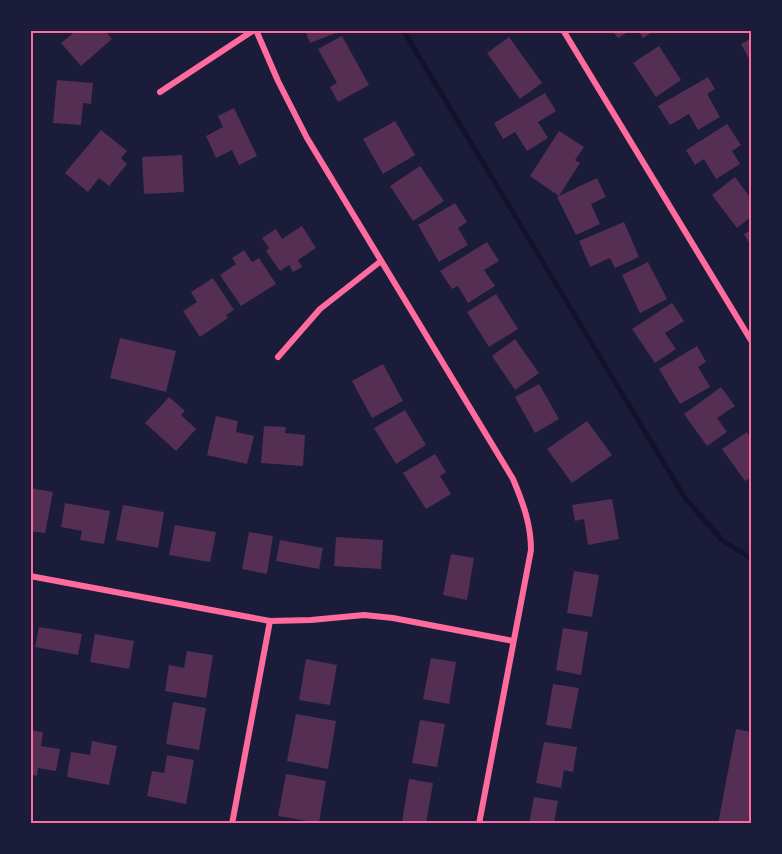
<svg xmlns="http://www.w3.org/2000/svg" width="782" height="854" font-family="Bitter,serif">
  <style>
    .lines { fill: none; stroke-linecap: round; stroke-linejoin: round }
    .stream { stroke: #12122b; stroke-width: 5 }
    .building { fill: #542f53 }
    .minor { stroke: #ff6b9d; stroke-width: 6 }
    .neatline { fill: none; stroke: #ff6b9d; stroke-width: 2 }
  </style>
  <rect width="100%" height="100%" fill="#1b1b3a"/>
  <g class="lines">
    <polyline class="stream" points="403,30 685,498 723,541 752,559"/>
  </g>
  <g class="building">
    <polygon points="77,30 104,30 112,39 81,66 61,43"/>
    <polygon points="305,30 335,30 336,33 310,43"/>
    <polygon points="612,30 631,30 618,38"/>
    <polygon points="638,30 655,30 643,38"/>
    <polygon points="342,36 369,85 338,102 330,87 337,83 318,49"/>
    <polygon points="509,37 542,83 520,99 487,53"/>
    <polygon points="752,38 752,64 741,44"/>
    <polygon points="659,46 681,80 656,97 633,63"/>
    <polygon points="708,77 715,89 707,94 720,117 698,130 689,114 670,125 658,106"/>
    <polygon points="57,80 93,83 91,104 83,103 81,125 53,123"/>
    <polygon points="545,93 556,111 538,122 548,138 527,151 515,132 503,139 494,123"/>
    <polygon points="234,108 257,156 239,165 232,150 216,158 206,136 223,127 218,116"/>
    <polygon points="395,121 415,155 383,174 363,139"/>
    <polygon points="727,124 741,145 732,151 740,164 716,179 704,159 695,165 686,150"/>
    <polygon points="101,130 127,151 121,158 127,164 109,186 99,178 88,192 65,173"/>
    <polygon points="559,131 584,147 575,160 580,163 559,196 530,176"/>
    <polygon points="182,155 184,192 144,194 142,157"/>
    <polygon points="420,166 444,201 413,221 390,186"/>
    <polygon points="735,177 752,200 752,216 737,228 712,195"/>
    <polygon points="597,178 606,197 591,204 600,224 576,235 557,197"/>
    <polygon points="455,203 467,222 458,228 468,245 439,262 418,225"/>
    <polygon points="624,222 639,257 615,268 610,258 590,267 579,241"/>
    <polygon points="302,226 316,248 298,260 302,267 293,272 289,265 280,271 266,251 269,248 262,238 276,229 282,239"/>
    <polygon points="752,229 752,248 744,234"/>
    <polygon points="487,242 499,261 484,270 495,286 468,303 458,286 452,289 440,271"/>
    <polygon points="244,250 252,262 259,258 276,284 241,306 220,275 236,264 232,258"/>
    <polygon points="648,262 667,299 640,313 622,275"/>
    <polygon points="213,278 234,310 226,315 228,318 200,337 183,311 197,302 191,292"/>
    <polygon points="496,294 518,329 489,347 467,312"/>
    <polygon points="672,303 684,321 665,333 676,349 655,363 632,329"/>
    <polygon points="120,338 176,351 166,392 110,378"/>
    <polygon points="515,339 539,373 515,390 492,356"/>
    <polygon points="697,346 706,362 698,367 710,387 680,404 659,369"/>
    <polygon points="383,364 403,401 372,418 352,381"/>
    <polygon points="539,384 559,419 535,433 515,397"/>
    <polygon points="721,387 735,406 717,418 727,432 707,446 684,414"/>
    <polygon points="169,397 185,411 181,415 196,429 176,451 145,423"/>
    <polygon points="405,410 426,445 396,464 374,428"/>
    <polygon points="216,416 238,421 236,432 254,436 247,464 207,455"/>
    <polygon points="587,421 612,455 572,483 547,449"/>
    <polygon points="264,426 286,427 285,433 305,435 303,466 261,463"/>
    <polygon points="747,432 752,440 752,477 745,481 722,449"/>
    <polygon points="435,454 446,472 440,476 451,494 426,509 403,473"/>
    <polygon points="30,488 53,492 45,533 30,531"/>
    <polygon points="612,499 619,539 588,545 584,519 575,521 572,505"/>
    <polygon points="65,503 110,511 104,544 80,540 82,531 61,527"/>
    <polygon points="123,505 164,512 158,548 116,540"/>
    <polygon points="175,525 216,532 210,562 169,555"/>
    <polygon points="249,532 273,536 267,574 242,569"/>
    <polygon points="336,537 383,540 381,569 334,566"/>
    <polygon points="280,540 323,548 319,569 276,561"/>
    <polygon points="451,554 474,558 467,600 443,595"/>
    <polygon points="574,571 599,575 592,617 567,613"/>
    <polygon points="39,627 82,634 78,655 35,647"/>
    <polygon points="563,628 588,632 581,675 556,670"/>
    <polygon points="95,634 134,641 129,669 90,662"/>
    <polygon points="187,651 213,655 206,698 165,691 169,665 184,668"/>
    <polygon points="431,658 456,662 449,704 423,699"/>
    <polygon points="306,659 337,665 330,705 299,700"/>
    <polygon points="553,684 579,688 571,729 546,725"/>
    <polygon points="173,702 206,708 199,750 166,744"/>
    <polygon points="296,714 336,721 328,769 287,761"/>
    <polygon points="420,720 445,724 437,767 412,763"/>
    <polygon points="736,729 752,732 752,824 718,824"/>
    <polygon points="30,730 43,732 41,746 60,749 56,771 38,768 37,776 30,774"/>
    <polygon points="92,741 117,746 109,785 67,777 71,752 90,755"/>
    <polygon points="544,742 577,747 573,772 564,770 561,788 536,783"/>
    <polygon points="167,755 194,760 186,804 147,796 152,771 164,773"/>
    <polygon points="286,774 326,781 319,823 278,816"/>
    <polygon points="409,779 433,783 426,824 402,822"/>
    <polygon points="534,797 558,801 554,824 529,824"/>
  </g>
  <g class="lines">
    <g class="minor">
      <path d="M256,30L278,81L307,138L513,479C523,503 531,524 531,550L479,824"/>
      <polyline points="563,30 752,342"/>
      <polyline points="160,92 254,30"/>
      <polyline points="278,357 320,309 381,261"/>
      <polyline points="30,576 270,621 311,620 364,615 393,618 513,641"/>
      <polyline points="232,824 270,621"/>
    </g>
  </g>
  <rect width="782" height="854" fill="none" stroke="#1b1b3a" stroke-width="63"/>
  <rect x="32" y="32" width="718" height="790" class="neatline"/>
</svg>
